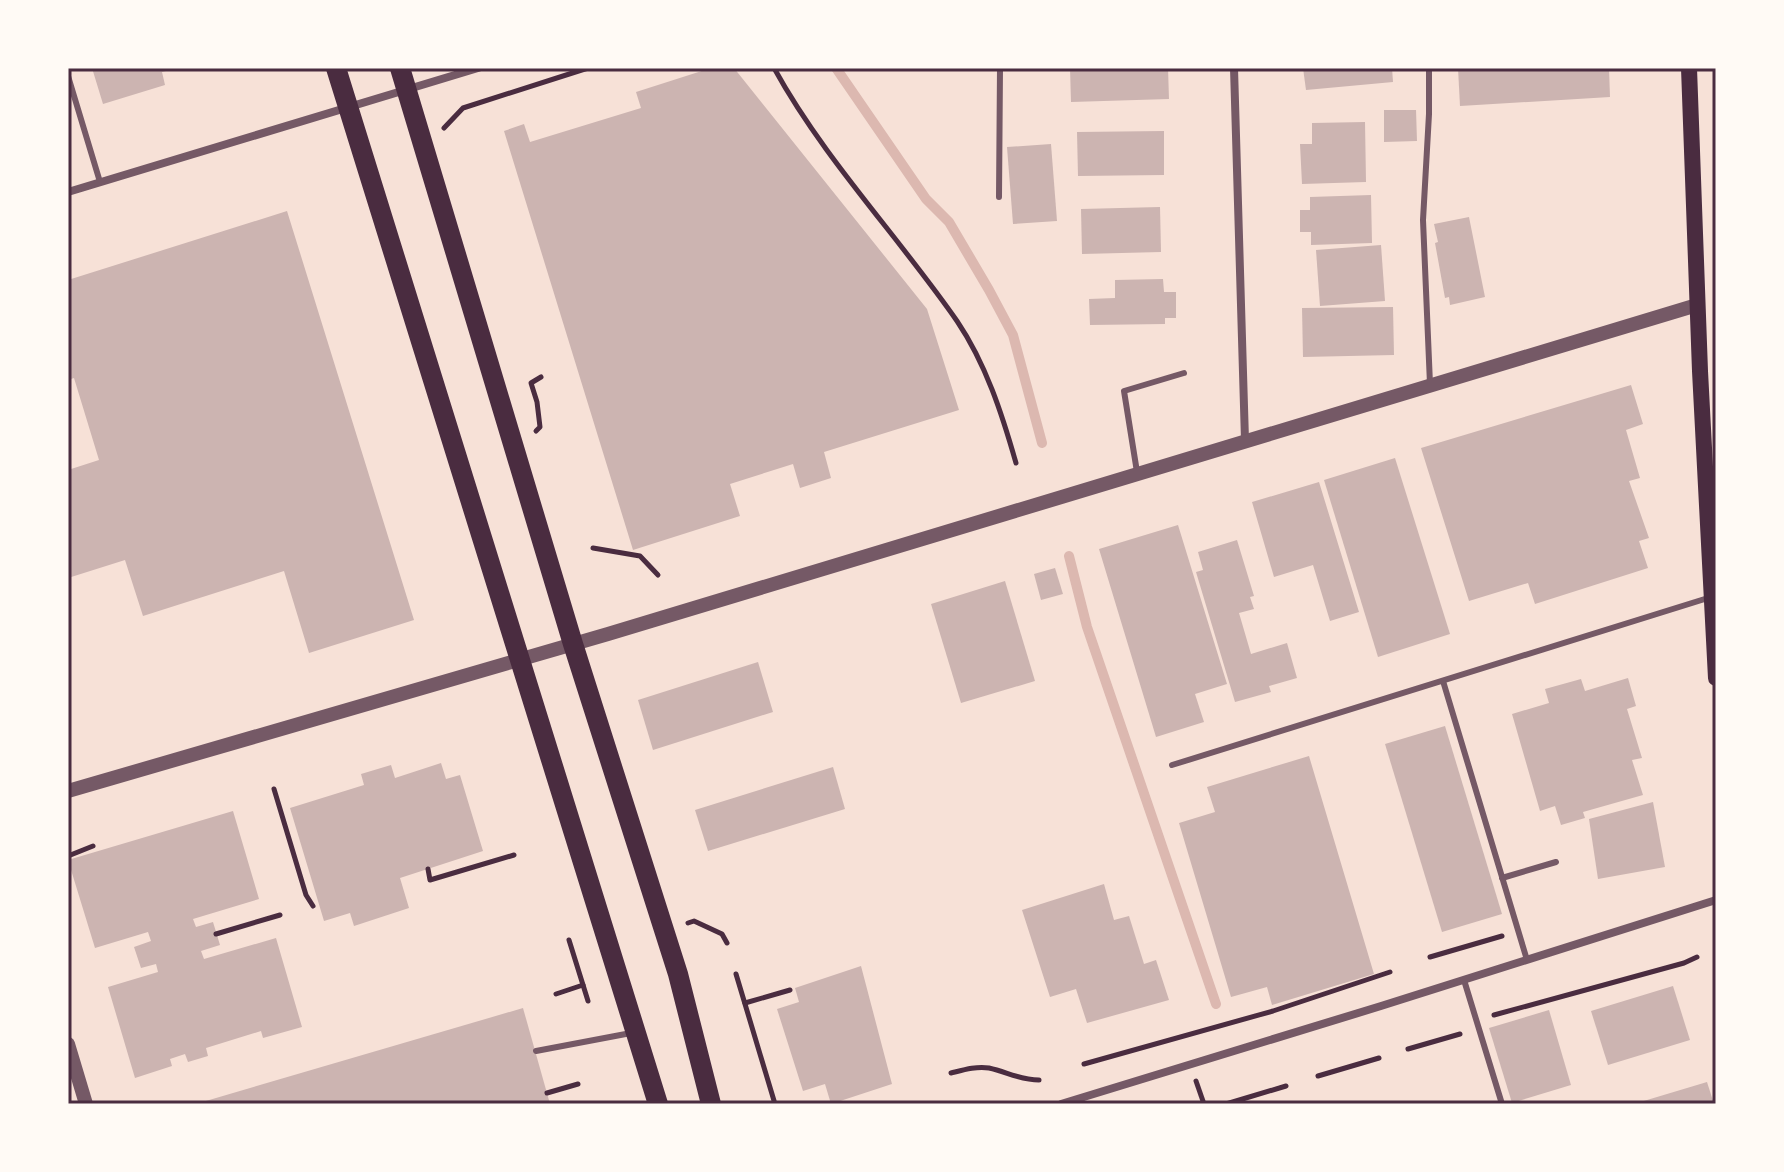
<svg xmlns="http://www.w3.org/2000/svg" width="1784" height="1172" font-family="'DejaVu Sans',sans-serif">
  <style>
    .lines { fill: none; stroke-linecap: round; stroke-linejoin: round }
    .stream { stroke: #dcb8b0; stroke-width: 10 }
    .building { fill: #ccb4b1 }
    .path { stroke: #4a2c40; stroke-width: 5 }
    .service { stroke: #755966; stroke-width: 6 }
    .minor { stroke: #755966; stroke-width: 8 }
    .tertiary { stroke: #755966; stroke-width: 14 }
    .secondary { stroke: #4a2c40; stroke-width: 16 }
    .primary { stroke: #4a2c40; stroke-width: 20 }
    .neatline { fill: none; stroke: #4a2c40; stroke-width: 3 }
  </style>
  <rect width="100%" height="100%" fill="#f7e1d7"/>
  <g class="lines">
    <g class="stream">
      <polyline points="836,68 926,199 949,222 989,290 1013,335 1042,443"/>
      <polyline points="1069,556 1087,627 1216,1004"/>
    </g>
  </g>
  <g class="building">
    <polygon points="92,68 174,68 174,69 162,72 165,85 103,104"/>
    <polygon points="711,68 734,68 927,309 959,410 824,452 831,478 800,488 793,464 730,484 740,516 633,550 504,131 524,124 530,142 641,108 636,92"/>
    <polygon points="1070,68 1168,68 1169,99 1071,102"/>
    <polygon points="1303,68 1392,68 1393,82 1306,90"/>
    <polygon points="1458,68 1609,68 1610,97 1460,106"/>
    <polygon points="1384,110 1416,110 1417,141 1384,142"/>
    <polygon points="1365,122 1366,182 1302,184 1300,144 1312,144 1312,123"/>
    <polygon points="1164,131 1164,175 1078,176 1077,132"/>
    <polygon points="1051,144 1057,221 1013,224 1007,147"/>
    <polygon points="1371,195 1372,243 1311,245 1311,232 1300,232 1300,210 1310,210 1310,197"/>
    <polygon points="1160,207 1161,252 1082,254 1081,209"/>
    <polygon points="287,211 414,620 309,653 284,571 143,616 125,560 68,578 68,470 99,460 74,378 68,380 68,280"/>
    <polygon points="1469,217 1485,297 1450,305 1449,297 1445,298 1435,243 1438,242 1434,224"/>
    <polygon points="1381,245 1385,301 1320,306 1316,250"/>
    <polygon points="1163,279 1164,292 1176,292 1176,318 1165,318 1165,324 1090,325 1089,299 1115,298 1115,280"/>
    <polygon points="1393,307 1394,355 1303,357 1302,308"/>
    <polygon points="1631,385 1643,424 1626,430 1640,478 1629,481 1649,538 1639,541 1648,568 1535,604 1528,583 1469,601 1421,448"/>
    <polygon points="1395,458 1450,634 1378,657 1324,480"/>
    <polygon points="1319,482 1359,612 1330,621 1313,565 1274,577 1252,502"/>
    <polygon points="1178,525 1227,684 1195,694 1204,722 1156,737 1099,549"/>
    <polygon points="1237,540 1254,596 1250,597 1254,609 1239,613 1251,654 1287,643 1297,678 1269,686 1271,692 1235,702 1196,572 1203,570 1198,552"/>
    <polygon points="1055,568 1063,594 1041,600 1034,574"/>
    <polygon points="1005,581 1035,681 961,703 931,604"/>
    <polygon points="758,662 773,712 653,750 638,700"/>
    <polygon points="1628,678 1636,706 1627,709 1642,758 1632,760 1643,795 1583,812 1585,818 1561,825 1555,806 1540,811 1512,714 1549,703 1545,689 1581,679 1585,691"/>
    <polygon points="1445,726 1502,914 1442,932 1385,744"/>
    <polygon points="1309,756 1374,974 1272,1005 1267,987 1231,997 1179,823 1215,812 1207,787"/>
    <polygon points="441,763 446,779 460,775 483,851 400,878 409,908 354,926 350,913 324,921 290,808 364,785 361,774 391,765 395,778"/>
    <polygon points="833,767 845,809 708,851 695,810"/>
    <polygon points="1653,802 1665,867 1598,879 1589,819"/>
    <polygon points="233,811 259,899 193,919 196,927 213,922 220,945 201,951 204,959 276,938 302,1027 263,1038 261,1031 206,1048 208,1056 188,1062 185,1054 170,1059 172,1066 135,1078 108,987 158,972 156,964 141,968 134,947 151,941 148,932 95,948 68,860"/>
    <polygon points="1104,884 1114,920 1129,916 1144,964 1156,960 1169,1000 1087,1023 1076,989 1050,997 1022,910"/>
    <polygon points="861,966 892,1084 831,1104 825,1084 803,1091 777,1009 799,1002 795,988"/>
    <polygon points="1673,986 1690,1040 1608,1065 1591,1011"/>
    <polygon points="523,1008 550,1104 199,1104 199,1103"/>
    <polygon points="1549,1010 1571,1085 1512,1103 1489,1028"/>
    <polygon points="1707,1082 1714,1104 1637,1104 1637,1103"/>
  </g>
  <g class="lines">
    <g class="path">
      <path d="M774,68C824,159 898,236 957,321C986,364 1002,414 1016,463"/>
      <polyline points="444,128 463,108 588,68"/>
      <polyline points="536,431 540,427 537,402 531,383 541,377"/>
      <polyline points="593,548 640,556 658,575"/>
      <polyline points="274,789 306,895 313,906"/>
      <polyline points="68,856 93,846"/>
      <polyline points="428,869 430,880 514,855"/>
      <polyline points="688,923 694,921 722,934 727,943"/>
      <polyline points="216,934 280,915"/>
      <polyline points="569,940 588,1001"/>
      <polyline points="1430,957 1502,936"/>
      <polyline points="736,974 775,1104"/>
      <polyline points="556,994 583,985"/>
      <polyline points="745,1003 790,990"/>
      <polyline points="1494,1015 1684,963 1697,957"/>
      <polyline points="1408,1049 1460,1034"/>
      <polyline points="1084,1064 1273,1011 1390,972"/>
      <path d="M951,1073C963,1070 976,1066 989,1068C1007,1072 1020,1080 1039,1080"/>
      <polyline points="1318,1076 1379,1058"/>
      <polyline points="1196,1081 1204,1104"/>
      <polyline points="547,1093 578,1084"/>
      <polyline points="1226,1104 1286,1086"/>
    </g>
    <g class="service">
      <polyline points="1429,68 1429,114 1423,220 1430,384"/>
      <polyline points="68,76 100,182"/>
      <polyline points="999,197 1000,68"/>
      <polyline points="1137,472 1124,391 1184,373"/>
      <polyline points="1443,681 1527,960"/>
      <polyline points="1172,765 1708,598"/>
      <polyline points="1502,878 1556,862"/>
      <polyline points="1464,980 1502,1104"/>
      <polyline points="536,1051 631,1033"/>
    </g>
    <g class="minor">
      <polyline points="1234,68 1245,440"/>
      <polyline points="68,192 478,68"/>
      <polyline points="1061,1104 1381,1006 1716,900"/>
    </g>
    <g class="tertiary">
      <polyline points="68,791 608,634 1697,305"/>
      <polyline points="68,1044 86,1104"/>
    </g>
    <polyline class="secondary" points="1689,68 1700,371 1716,678"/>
    <g class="primary">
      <polyline points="336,68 658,1104"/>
      <polyline points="400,68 573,644 678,974 711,1104"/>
    </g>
  </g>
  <rect width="1784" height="1172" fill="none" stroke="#fffaf5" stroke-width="140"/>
  <rect x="70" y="70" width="1644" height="1032" class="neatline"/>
</svg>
